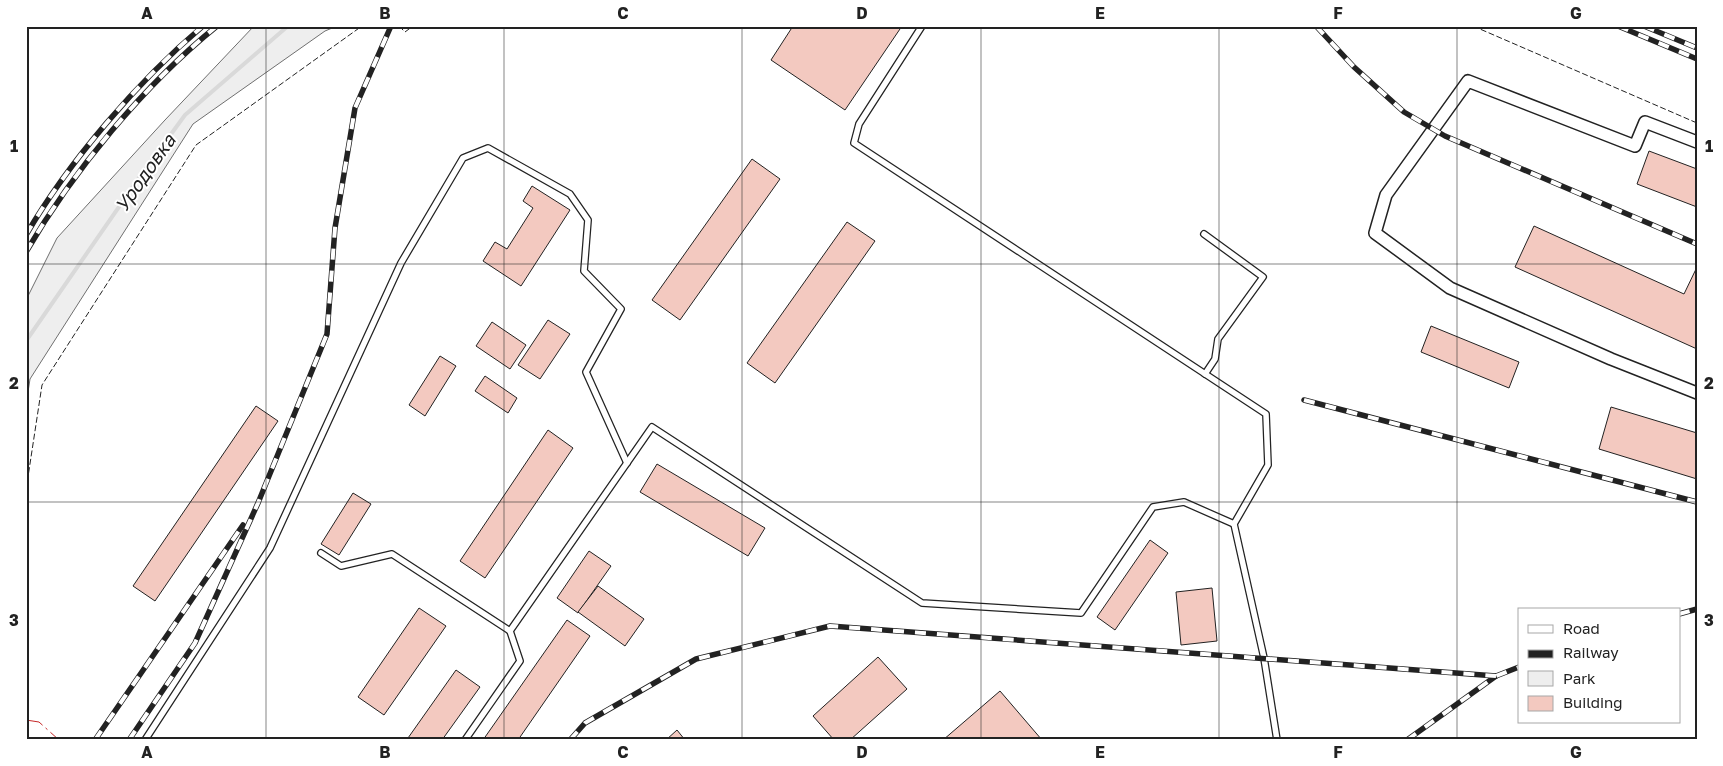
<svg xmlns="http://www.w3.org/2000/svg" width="1723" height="766" font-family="'Golos Text',sans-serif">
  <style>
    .green { fill: #eee; stroke: #6f6f6f }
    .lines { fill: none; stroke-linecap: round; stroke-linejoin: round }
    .stream { stroke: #d9d9d9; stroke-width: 4 }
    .building { fill: #f3c9c0; stroke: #222 }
    .lane-casing { stroke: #222; stroke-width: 8 }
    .street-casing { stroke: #222; stroke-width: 14 }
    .lane { stroke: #fff; stroke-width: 5.5 }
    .street { stroke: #fff; stroke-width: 11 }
    .rail-casing { stroke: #222; stroke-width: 5.5 }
    .rail { stroke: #fff; stroke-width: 4; stroke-dasharray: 11; stroke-linecap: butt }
    .fence { stroke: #222; stroke-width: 1; stroke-dasharray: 6 2.5; stroke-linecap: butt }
    .power { stroke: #c62828; stroke-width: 1; stroke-dasharray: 18 4 2.5 4; stroke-linecap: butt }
    .grid { fill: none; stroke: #222; stroke-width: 1; stroke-opacity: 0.55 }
    .labels { text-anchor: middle; stroke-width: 4; stroke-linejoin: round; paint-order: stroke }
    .water-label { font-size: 19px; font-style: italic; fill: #222; stroke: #fff }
    .neatline { fill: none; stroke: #222; stroke-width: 2 }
    .grid-label { font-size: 16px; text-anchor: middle; font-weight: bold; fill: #222 }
  </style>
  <rect width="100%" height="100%" fill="#fff"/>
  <polygon class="green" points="254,26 337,26 325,31 193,124 30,379 26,405 26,300 57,238 165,120"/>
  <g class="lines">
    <polyline class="stream" points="26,341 139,178 185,115 288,26"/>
  </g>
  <g class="building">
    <polygon points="793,26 902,26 845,110 771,60"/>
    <polygon points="1649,151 1697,169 1697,207 1637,184"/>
    <polygon points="752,159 780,179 680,320 652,300"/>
    <polygon points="532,186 570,210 521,286 483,261 495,242 507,249 533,208 523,201"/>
    <polygon points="847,222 875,241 775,383 747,363"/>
    <polygon points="1534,226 1684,294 1697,267 1697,349 1515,267"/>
    <polygon points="548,320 570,334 540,379 518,365"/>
    <polygon points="492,322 526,345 510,369 476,346"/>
    <polygon points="1431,326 1519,362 1509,388 1421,352"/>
    <polygon points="440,356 456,366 425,416 409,405"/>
    <polygon points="485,376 517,398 508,413 475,391"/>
    <polygon points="256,406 278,421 155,601 133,586"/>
    <polygon points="1611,407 1697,433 1697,479 1599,449"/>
    <polygon points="548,430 573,448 485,578 460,561"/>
    <polygon points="657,464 765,528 748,556 640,492"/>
    <polygon points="353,493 371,504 339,555 321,544"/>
    <polygon points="1150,540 1168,553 1115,630 1097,617"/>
    <polygon points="589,551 611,566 578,613 557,598"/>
    <polygon points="598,586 644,619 625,646 578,612"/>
    <polygon points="1212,588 1217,641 1181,645 1176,592"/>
    <polygon points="419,608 446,626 384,715 358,697"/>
    <polygon points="567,620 590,636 518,740 483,740"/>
    <polygon points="878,657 907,689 850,740 834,740 813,716"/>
    <polygon points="456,670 480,687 442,740 410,740 408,738"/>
    <polygon points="1000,691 1042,740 943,740"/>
    <polygon points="677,730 685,740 666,740"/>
  </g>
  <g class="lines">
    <defs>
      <g id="lane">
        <polyline points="922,26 859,124 854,143 1266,414 1268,465 1234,524 1264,658 1277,740"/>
        <polyline points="1204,234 1263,277 1218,339 1215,359 1205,374"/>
        <polyline points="321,553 341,566 392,554 510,631"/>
        <polyline points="145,740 270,548 401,263 463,158 488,148 570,194 588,220 584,271 621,309 586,372 627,463"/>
        <polyline points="465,740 520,661 510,631 652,427 922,603 1081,613 1153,507 1184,502 1234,524"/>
      </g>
      <polyline id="street" points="1697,142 1645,122 1635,146 1468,81 1386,195 1375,233 1450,288 1611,359 1697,393"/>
    </defs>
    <use href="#lane" class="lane-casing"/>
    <use href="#street" class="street-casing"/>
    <use href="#lane" class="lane"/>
    <use href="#street" class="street"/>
    <defs>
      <g id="rail">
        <polyline points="1316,26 1354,67 1404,112 1445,136 1697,244"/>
        <polyline points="1618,26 1697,59"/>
        <polyline points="1644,26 1697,48"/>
        <path d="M26,235C69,161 138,81 203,26"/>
        <path d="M26,252C73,171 144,85 217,26"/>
        <polyline points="1304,400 1697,502"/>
        <polyline points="1679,614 1697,609"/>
        <polyline points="95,740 243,525"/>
        <polyline points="129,740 195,643 258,503 327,334 335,228 355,108 391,26"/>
        <polyline points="570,740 585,723 696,659 830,626 1496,676"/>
        <polyline points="1407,740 1496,676 1519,667"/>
      </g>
    </defs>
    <use href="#rail" class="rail-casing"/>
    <use href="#rail" class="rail"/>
    <g class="fence">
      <polyline points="399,26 405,32 413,26"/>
      <polyline points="1473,26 1697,123"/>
      <polyline points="26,490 42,385 196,145 362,26"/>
    </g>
    <polyline class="power" points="26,720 39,722 59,740"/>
  </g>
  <path class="grid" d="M266,26V740M504,26V740M742,26V740M981,26V740M1219,26V740M1457,26V740M26,264H1697M26,502H1697"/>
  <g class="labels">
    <g class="water-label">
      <text transform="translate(145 173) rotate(-55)" y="7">Уродовка</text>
    </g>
  </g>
  <rect width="1723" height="766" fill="none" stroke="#ffffff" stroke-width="55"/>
  <rect x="1518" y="608" width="162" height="115" fill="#ffffff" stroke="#a7a7a7"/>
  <rect x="1528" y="625" width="25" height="8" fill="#ffffff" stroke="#a7a7a7"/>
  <text x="1563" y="634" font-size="15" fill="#222222">Road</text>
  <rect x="1528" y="650" width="25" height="8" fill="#222222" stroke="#a7a7a7"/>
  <text x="1563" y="658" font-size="15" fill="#222222">Railway</text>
  <rect x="1528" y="671" width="25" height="15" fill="#eeeeee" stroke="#a7a7a7"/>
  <text x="1563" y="684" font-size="15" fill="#222222">Park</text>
  <rect x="1528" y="696" width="25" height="15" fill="#f3c9c0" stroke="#a7a7a7"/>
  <text x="1563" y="708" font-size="15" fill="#222222">Building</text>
  <rect x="28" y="28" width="1668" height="710" class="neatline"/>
  <g class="grid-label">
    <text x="147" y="19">A</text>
    <text x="385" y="19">B</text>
    <text x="623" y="19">C</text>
    <text x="862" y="19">D</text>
    <text x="1100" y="19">E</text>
    <text x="1338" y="19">F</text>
    <text x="1576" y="19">G</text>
    <text x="14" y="152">1</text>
    <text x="1709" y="152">1</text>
    <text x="14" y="389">2</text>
    <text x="1709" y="389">2</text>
    <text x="14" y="626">3</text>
    <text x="1709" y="626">3</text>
    <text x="147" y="758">A</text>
    <text x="385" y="758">B</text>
    <text x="623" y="758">C</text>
    <text x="862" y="758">D</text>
    <text x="1100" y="758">E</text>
    <text x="1338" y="758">F</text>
    <text x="1576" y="758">G</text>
  </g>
</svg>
